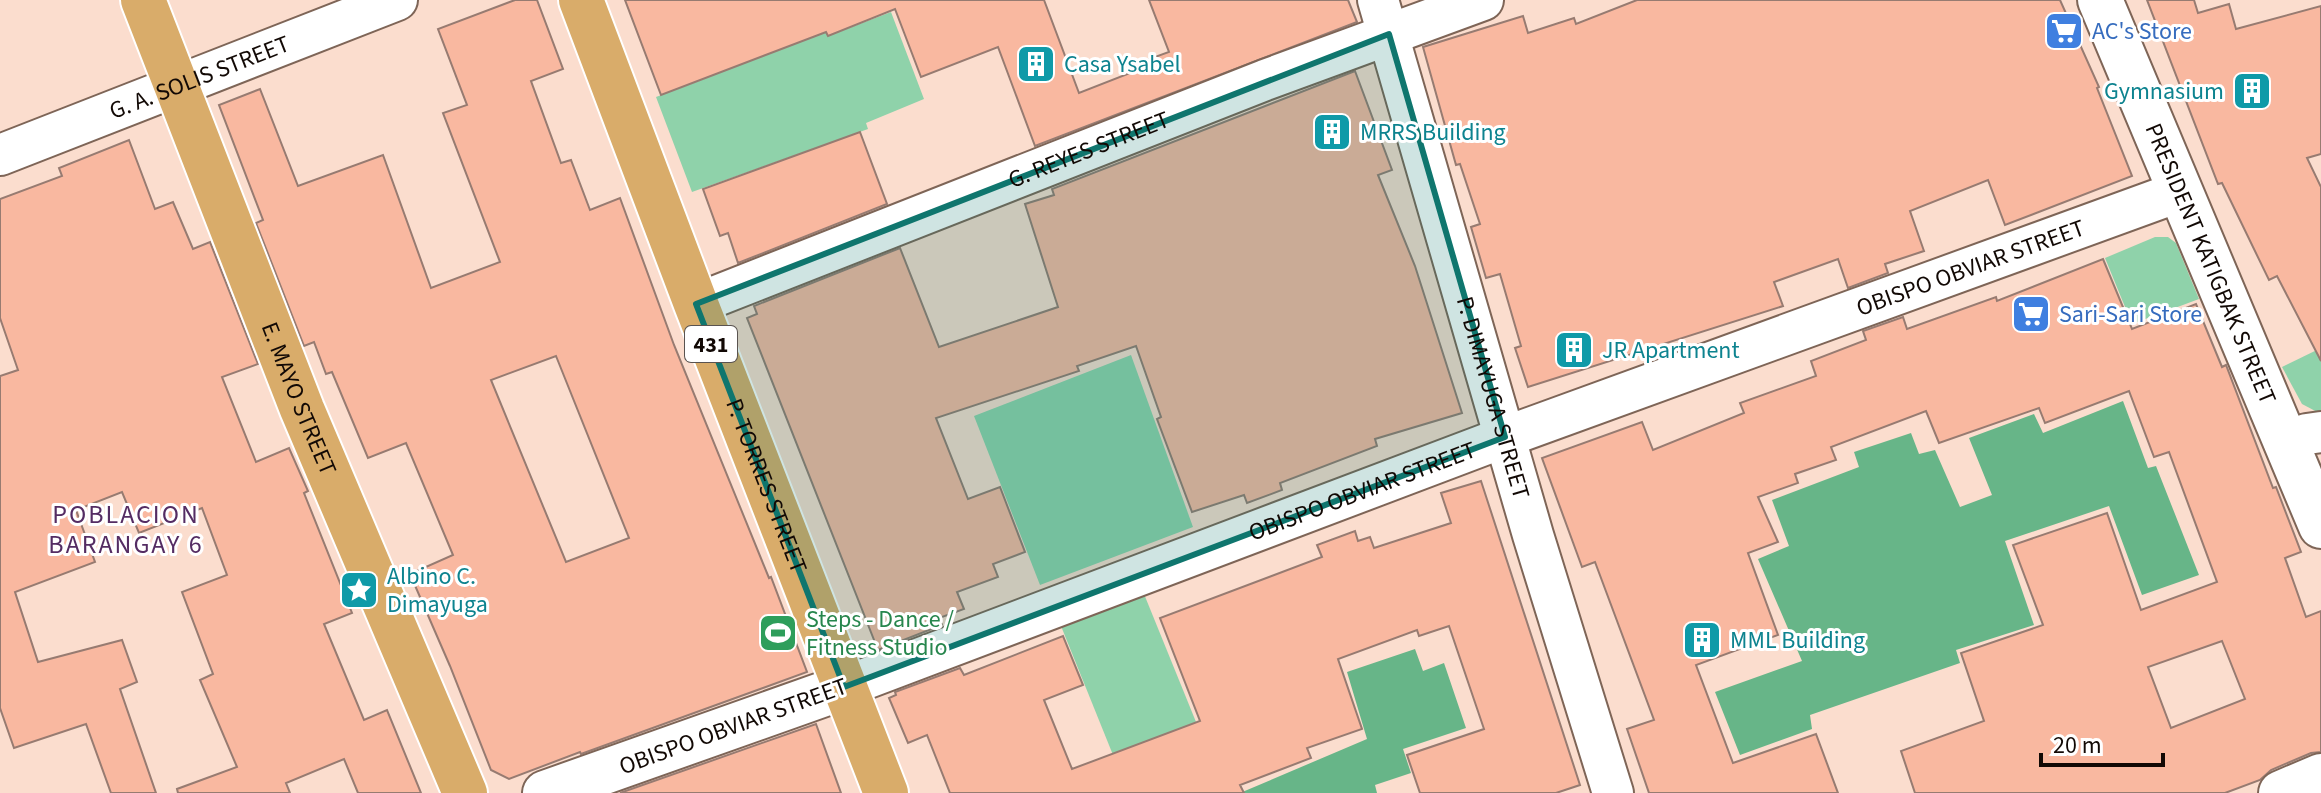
<svg xmlns="http://www.w3.org/2000/svg" width="2321" height="793" font-family="'Source Sans 3',sans-serif">
  <style>
    .green { fill: #8fd2aa }
    .forest { fill: #67b588 }
    .building { fill: #f9b8a0; stroke: #977b71; stroke-width: 2; fill-rule: evenodd }
    .lines { fill: none; stroke-linecap: round; stroke-linejoin: round }
    .street-casing { stroke: #7e6557; stroke-width: 44 }
    .secondary-casing { stroke: #7e6557; stroke-width: 48 }
    .primary-casing { stroke: #fff; stroke-width: 48 }
    .street { stroke: #fff; stroke-width: 40 }
    .secondary { stroke: #fff; stroke-width: 44 }
    .primary { stroke: #d9ac6a; stroke-width: 44 }
    .marked { fill: #0f766e; fill-opacity: 0.2; stroke: #0f766e; stroke-width: 6; stroke-linejoin: round }
    .labels { text-anchor: middle; stroke-width: 6; stroke-linejoin: round; paint-order: stroke }
    .shield { fill: #fff; stroke: #595350; stroke-width: 2 }
    .shield-label { font-size: 22px; font-weight: bold; fill: #120905 }
    .shop-label { font-size: 24px; fill: #366cbe; stroke: #fff; text-anchor: start }
    .culture-label { font-size: 24px; fill: #0d838f; stroke: #fff; text-anchor: start }
    .street-label { font-size: 24px; fill: #120905; stroke: #fff }
    .leisure-label { font-size: 24px; fill: #27864d; stroke: #fff; text-anchor: start }
    .neighbourhood-label { font-size: 26px; letter-spacing: 2px; fill: #542c63; stroke: #fff }
  </style>
  <rect width="100%" height="100%" fill="#fbddce"/>
  <g class="green">
    <polygon points="891,12 924,99 866,123 868,129 692,192 656,97 704,79 702,73 753,60 826,32 828,36"/>
    <polygon points="2155,237 2168,237 2176,243 2199,299 2132,324 2105,258"/>
    <polygon points="2321,348 2321,414 2302,404 2282,367"/>
    <polygon points="1131,355 1193,527 1040,585 974,416"/>
    <polygon points="1144,594 1196,722 1113,755 1061,626"/>
  </g>
  <g class="forest">
    <polygon points="2123,401 2148,468 2156,466 2199,575 2142,595 2109,506 2005,541 2034,625 1956,650 1960,663 1810,715 1812,729 1740,755 1715,692 1802,661 1758,559 1789,546 1772,500 1859,467 1854,452 1911,433 1919,454 1935,450 1960,507 1992,495 1969,438 2034,414 2043,433"/>
    <polygon points="1415,649 1423,671 1444,663 1466,728 1403,749 1411,773 1375,785 1377,793 1240,793 1367,739 1347,672"/>
  </g>
  <g class="building">
    <path d="M515,0H537L563,69L531,81L561,163L571,160L590,210L620,198L674,345L769,578L771,577L807,672L581,754L580,752L509,779L491,770L450,666L410,574L453,555L406,443L368,458L332,372L326,374L314,342L304,346L256,223L263,220L219,105L260,89L298,186L383,155L431,288L500,262L443,113L467,105L438,29ZM556,356L629,538L566,562L491,380Z"/>
    <polygon points="625,0 1044,0 1079,93 1143,68 1141,62 1169,52 1149,0 1348,0 1357,22 1035,146 998,47 921,77 895,9 828,36 826,32 661,95"/>
    <polygon points="1637,0 2060,0 2099,87 2097,88 2132,176 2005,225 1988,180 1910,211 1924,251 1885,264 1888,273 1848,288 1838,259 1774,282 1783,306 1528,387 1515,348 1521,346 1500,274 1486,278 1471,227 1480,224 1460,164 1456,165 1423,47 1523,16 1528,33 1574,18 1576,24"/>
    <polygon points="2147,0 2194,0 2198,13 2229,4 2236,29 2321,6 2321,154 2307,158 2321,187 2321,361 2277,276 2269,280 2222,183 2218,184"/>
    <polygon points="1355,71 1392,170 1378,175 1415,266 1462,413 1375,439 1377,446 1280,483 1282,490 1247,503 1244,495 1192,512 1157,419 1161,417 1136,346 1077,366 1079,371 936,418 968,499 1000,487 1025,552 993,564 998,577 957,592 964,609 939,618 942,625 878,650 747,318 757,314 754,306 900,248 939,347 1058,307 1025,204 1054,195 1052,189"/>
    <polygon points="860,132 887,204 738,263 728,233 720,236 703,189"/>
    <polygon points="129,140 155,209 173,202 193,249 210,242 258,364 222,377 256,462 289,448 308,491 304,493 352,613 324,624 364,720 387,710 421,793 358,793 344,759 286,783 290,793 178,793 177,789 237,767 200,680 213,674 182,592 227,575 202,508 139,533 122,492 76,510 95,562 15,592 38,662 122,640 137,682 120,689 156,793 111,793 86,724 14,748 0,708 0,376 18,370 0,318 0,199 62,176 59,168"/>
    <path d="M2103,259L2132,329L2196,304L2222,367L2226,365L2273,488L2276,487L2301,552L2285,558L2306,617L2321,611V752L2311,753L2271,770L2260,780L2225,793H1915L1901,751L1984,721L1961,653L2043,625L2013,545L2107,513L2141,610L2217,582L2169,452L2154,457L2129,391L2045,423L2039,408L1939,443L1926,411L1831,447L1836,460L1795,474L1798,483L1758,497L1778,542L1748,553L1778,635L1696,665L1733,763L1816,734L1838,793H1649L1627,729L1654,720L1595,562L1582,567L1542,458L1642,422L1653,450L1744,413L1740,403L1816,376L1811,361L1866,340L1863,331L1903,317L1907,329L1996,297L1997,301ZM2222,641L2245,699L2171,728L2148,667Z"/>
    <polygon points="1481,481 1580,785 1556,793 1420,793 1407,755 1484,729 1449,626 1419,636 1417,630 1338,659 1362,729 1307,748 1311,758 1240,785 1244,793 950,793 927,735 908,743 889,698 896,695 895,692 960,668 964,675 1063,636 1083,685 1044,700 1072,769 1200,721 1160,618 1322,557 1317,545 1355,531 1358,541 1370,537 1374,548 1451,523 1441,493"/>
    <polygon points="816,724 841,793 620,793"/>
  </g>
  <g class="lines">
    <defs>
      <g id="street">
        <path id="s1" d="M1378,0L1533,535L1613,793"/>
        <path id="s2" d="M0,155L397,0"/>
        <path id="s3" d="M696,304L1265,80L1483,0"/>
        <polyline points="2284,442 2307,434 2321,432"/>
        <path id="s4" d="M844,687L1505,437L2181,191"/>
      </g>
      <g id="secondary">
        <path id="s5" d="M2100,0L2321,526"/>
        <polyline points="545,793 844,687"/>
        <polyline points="2281,793 2321,776"/>
      </g>
      <g id="primary">
        <path id="s6" d="M143,0L302,409L465,793"/>
        <path id="s7" d="M581,0L696,304L886,793"/>
      </g>
    </defs>
    <use href="#street" class="street-casing"/>
    <use href="#secondary" class="secondary-casing"/>
    <use href="#primary" class="primary-casing"/>
    <use href="#street" class="street"/>
    <use href="#secondary" class="secondary"/>
    <use href="#primary" class="primary"/>
  </g>
  <path class="marked" d="M1389,34L1505,437L844,687L696,304Z"/>
  <defs>
    <symbol id="supermarket-square" viewBox="-11 -11 22 22"><rect x="-9" y="-9" width="18" height="18" rx="4" fill="#3f7fe0" stroke="#fff"/><path d="M-6-5.5h2.5l.6 2H6L4.5 2H-2.5L-4.4-4H-6ZM-1.5 3.2a1.3 1.3 0 1 0 .1 0ZM3 3.2a1.3 1.3 0 1 0 .1 0Z" fill="#fff"/></symbol>
    <symbol id="building-square" viewBox="-11 -11 22 22"><rect x="-9" y="-9" width="18" height="18" rx="4" fill="#0f9aa8" stroke="#fff"/><path d="M-4-6H4V6H1V3H-1V6H-4ZM-2.5-4.3h1.7v1.8h-1.7ZM.8-4.3h1.7v1.8H.8ZM-2.5-1h1.7V.8h-1.7ZM.8-1h1.7V.8H.8Z" fill="#fff"/></symbol>
    <symbol id="sight-square" viewBox="-11 -11 22 22"><rect x="-9" y="-9" width="18" height="18" rx="4" fill="#0f9aa8" stroke="#fff"/><path d="M0-6L1.8-2.2L6-1.7L2.9 1.2L3.7 5.4L0 3.3L-3.7 5.4L-2.9 1.2L-6-1.7L-1.8-2.2Z" fill="#fff"/></symbol>
    <symbol id="stadium-square" viewBox="-11 -11 22 22"><rect x="-9" y="-9" width="18" height="18" rx="4" fill="#2e9e5b" stroke="#fff"/><path d="M0-5a6.5 5 0 1 0 0 10a6.5 5 0 1 0 0-10ZM-3.5-1.8h7v3.6h-7Z" fill="#fff"/></symbol>
  </defs>
  <g fill-rule="evenodd">
    <use href="#supermarket-square" x="2042" y="9" width="44" height="44"/>
    <use href="#building-square" x="1014" y="42" width="44" height="44"/>
    <use href="#building-square" x="2230" y="69" width="44" height="44"/>
    <use href="#building-square" x="1310" y="110" width="44" height="44"/>
    <use href="#supermarket-square" x="2009" y="292" width="44" height="44"/>
    <use href="#building-square" x="1552" y="328" width="44" height="44"/>
    <use href="#sight-square" x="337" y="568" width="44" height="44"/>
    <use href="#stadium-square" x="756" y="611" width="44" height="44"/>
    <use href="#building-square" x="1680" y="618" width="44" height="44"/>
  </g>
  <g class="labels">
    <rect class="shield" x="685" y="326" width="52" height="36" rx="6"/>
    <g class="shield-label">
      <text x="711" y="352">431</text>
    </g>
    <g class="shop-label">
      <text x="2092" y="39">AC's Store</text>
      <text x="2059" y="322">Sari-Sari Store</text>
    </g>
    <g class="culture-label">
      <text x="1064" y="72">Casa Ysabel</text>
      <text x="2224" y="99" text-anchor="end">Gymnasium</text>
      <text x="1360" y="140">MRRS Building</text>
      <text x="1602" y="358">JR Apartment</text>
      <text x="387" y="584">Albino C.<tspan x="387" dy="28">Dimayuga</tspan></text>
      <text x="1730" y="648">MML Building</text>
    </g>
    <g class="street-label">
      <text dy="8" stroke="none"><textPath href="#s2" startOffset="214">G. A. SOLIS STREET</textPath></text>
      <text dy="8" stroke="none"><textPath href="#s3" startOffset="422">G. REYES STREET</textPath></text>
      <text dy="8" stroke="none"><textPath href="#s5" startOffset="286">PRESIDENT KATIGBAK STREET</textPath></text>
      <text dy="8" stroke="none"><textPath href="#s4" startOffset="1202">OBISPO OBVIAR STREET</textPath></text>
      <text dy="8" stroke="none"><textPath href="#s1" startOffset="414">P. DIMAYUGA STREET</textPath></text>
      <text dy="8" stroke="none"><textPath href="#s6" startOffset="428">E. MAYO STREET</textPath></text>
      <text dy="8" stroke="none"><textPath href="#s7" startOffset="520">P. TORRES STREET</textPath></text>
      <text dy="8" stroke="none"><textPath href="#s4" startOffset="554">OBISPO OBVIAR STREET</textPath></text>
      <text transform="translate(733 726) rotate(-20)" y="8">OBISPO OBVIAR STREET</text>
    </g>
    <g class="leisure-label">
      <text x="806" y="627">Steps - Dance /<tspan x="806" dy="28">Fitness Studio</tspan></text>
    </g>
    <g class="neighbourhood-label">
      <text x="126" y="523">POBLACION<tspan x="126" dy="30">BARANGAY 6</tspan></text>
    </g>
  </g>
  <path d="M2041 753v12h122v-12" fill="none" stroke="#120905" stroke-width="4"/>
  <text x="2053" y="753" font-size="24" fill="#120905" stroke="#ffffff" stroke-width="6" paint-order="stroke">20 m</text>
</svg>
